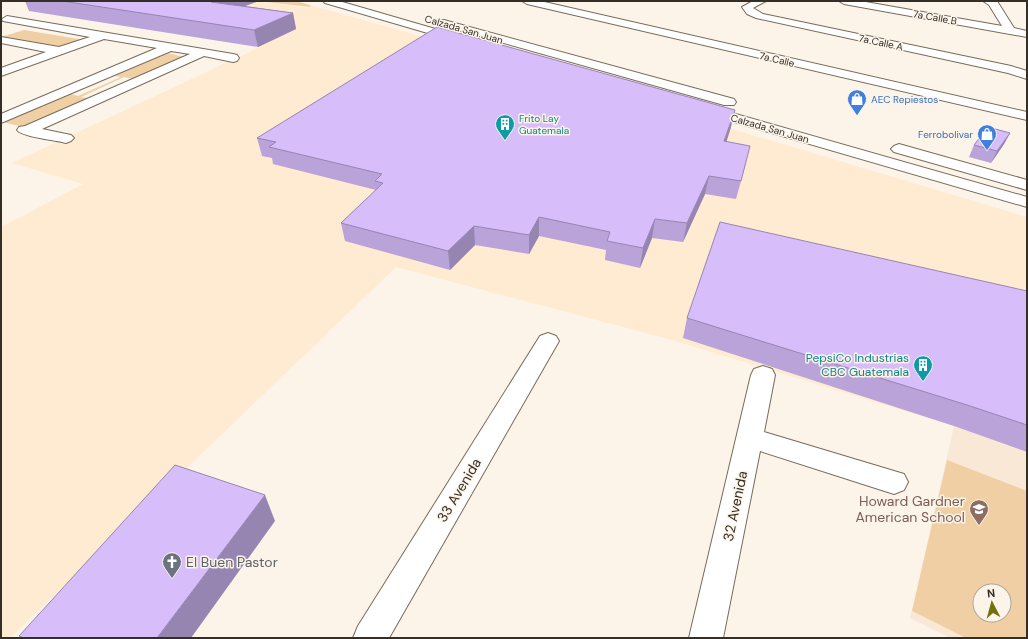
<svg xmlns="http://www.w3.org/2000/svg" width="1028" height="639" font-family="'DM Sans',sans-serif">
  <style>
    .built { fill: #feebd1 }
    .education { fill: #fae8d7; fill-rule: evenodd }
    .green { fill: #f0cfa4; fill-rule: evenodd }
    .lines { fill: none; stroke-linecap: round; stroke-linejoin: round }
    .minor-casing { stroke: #786b5b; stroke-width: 2 }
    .primary-casing { stroke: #786b5b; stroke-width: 2 }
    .minor { fill: #fff; fill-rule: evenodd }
    .primary { fill: #fff; fill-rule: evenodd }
    .wall { fill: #b9a3d8 }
    .shaded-wall { fill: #9685b0 }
    .building { fill: #d7befb; stroke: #9685b0 }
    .labels { text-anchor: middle; stroke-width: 3; stroke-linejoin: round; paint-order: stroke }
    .far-street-label { font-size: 10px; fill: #342e27; stroke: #fdf4e9 }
    .far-shop-label { font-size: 10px; fill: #366cbe; stroke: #fdf4e9; text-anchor: start }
    .far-culture-label { font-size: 10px; fill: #0d838f; stroke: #fdf4e9; text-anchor: start }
    .culture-label { font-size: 12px; fill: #0d838f; stroke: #fdf4e9; text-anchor: end }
    .near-street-label { font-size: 14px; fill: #342e27; stroke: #fdf4e9 }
    .near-education-label { font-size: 14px; fill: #785e54; stroke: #fdf4e9; text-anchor: end }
    .near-worship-label { font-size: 14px; fill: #5b616d; stroke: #fdf4e9; text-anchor: start }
  </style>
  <rect width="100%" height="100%" fill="#fdf4e9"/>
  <polygon class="built" points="58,1 259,1 308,8 310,5 438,41 1027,217 1027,452 954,426 672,340 396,267 10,638 1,638 1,227 83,184 12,163 262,46 35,9"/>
  <path class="education" d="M954,426L1027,452V638H950L910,618ZM980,591H1004V615H980Z"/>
  <g class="green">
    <polygon points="258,1 296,1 310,5 310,7"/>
    <polygon points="24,30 85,40 62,49 1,37"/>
    <polygon points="168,53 184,57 133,79 124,77 81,97 88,98 23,127 3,122 71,94 78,96 121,77 115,76"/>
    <path d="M947,460L1027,491V638H966L912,611ZM980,591H1004V615H980Z"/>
  </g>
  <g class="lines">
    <defs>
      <g id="minor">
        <polygon points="522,1 540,1 1027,112 1027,120 527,4"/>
        <polygon points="753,1 766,1 753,8 763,14 1011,66 1027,71 1027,79 1008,73 756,18 747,14 742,7"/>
        <polygon points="839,1 860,1 1002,26 989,5 983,1 997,1 1014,28 1027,31 1027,37 844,4"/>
        <path d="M7,16L233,54L237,55L239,58L237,61L233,62L204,56L42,129L71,135L74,138L71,141L66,143C56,140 22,137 17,130L19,127L25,126L190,54L171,51L1,123V114L157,48L104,39L1,76V68L46,52L1,43V37L59,47L90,37L3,21L2,19Z"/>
        <polygon points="548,333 556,336 559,341 389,638 353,638 358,626 540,336"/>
        <polygon points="763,366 772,369 775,375 764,432 904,474 908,482 904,490 894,494 760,451 723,638 689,638 751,375 754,369"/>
      </g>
      <g id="primary">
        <polygon points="323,1 339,1 463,37 465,39 459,42 455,41 325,3"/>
        <polygon points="444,20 734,99 736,102 734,105 724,105 440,25 439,23 440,21"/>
        <polygon points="704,105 1027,197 1027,207 699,112 697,109 699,106"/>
        <polygon points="899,144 1027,180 1027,190 894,152 891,149 894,146"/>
      </g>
    </defs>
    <use href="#minor" class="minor-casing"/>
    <use href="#primary" class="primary-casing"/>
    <use href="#minor" class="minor"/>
    <use href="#primary" class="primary"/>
  </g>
  <g class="wall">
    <polygon points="25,1 259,1 245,6 293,13 296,29 258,47 29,11"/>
    <polygon points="731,127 726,142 746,163 736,199 705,194 683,242 652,238 640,268 605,260 606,250 539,236 529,254 475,245 450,270 345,241 341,223 376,190 273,164 272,158 262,156 257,138"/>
    <polygon points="1010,133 1004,144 991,163 969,157 974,145"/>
    <polygon points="1027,291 1027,452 954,426 683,338 687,318"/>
  </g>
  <g class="shaded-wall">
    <polygon points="212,1 259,1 215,17 211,2"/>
    <polygon points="293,13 296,29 258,47 254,30"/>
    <polygon points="735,110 731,127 721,159 724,141"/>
    <polygon points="1010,133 1004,144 991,163 997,151"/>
    <polygon points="709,176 705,194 683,242 687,223"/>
    <polygon points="539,217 539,236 529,254 529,235"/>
    <polygon points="655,219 652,238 640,268 643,248"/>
    <polygon points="474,226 475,245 450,270 448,251"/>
    <polygon points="265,495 275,521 191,638 157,638"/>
  </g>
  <g class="building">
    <polygon points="62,1 212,1 211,2 293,13 254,30"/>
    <polygon points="437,27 735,110 724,141 750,146 741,181 709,176 687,223 655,219 643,248 607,241 610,232 539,217 529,235 474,226 448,251 341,223 383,183 375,181 382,174 269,147 276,142 257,138"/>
    <polygon points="988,127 1010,133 997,151 974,145"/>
    <polygon points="720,222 1027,291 1027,425 967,405 687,318"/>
    <polygon points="175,465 265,495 157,638 24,638 19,636"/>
  </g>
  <defs>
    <symbol id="shop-pin" viewBox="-11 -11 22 30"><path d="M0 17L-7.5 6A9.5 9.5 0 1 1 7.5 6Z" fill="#3f7fe0" stroke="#fdf4e9"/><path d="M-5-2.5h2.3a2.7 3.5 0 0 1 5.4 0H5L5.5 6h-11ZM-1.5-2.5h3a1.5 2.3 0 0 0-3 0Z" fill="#fff"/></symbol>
    <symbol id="building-pin" viewBox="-11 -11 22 30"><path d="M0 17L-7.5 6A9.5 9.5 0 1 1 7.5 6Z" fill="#0f9aa8" stroke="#fdf4e9"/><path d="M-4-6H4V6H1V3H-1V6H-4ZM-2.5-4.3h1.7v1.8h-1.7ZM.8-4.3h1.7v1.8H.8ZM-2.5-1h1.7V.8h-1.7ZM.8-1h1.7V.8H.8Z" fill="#fff"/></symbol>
    <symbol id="school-pin" viewBox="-11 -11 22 30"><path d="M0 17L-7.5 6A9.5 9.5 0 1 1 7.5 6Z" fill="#8d6e63" stroke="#fdf4e9"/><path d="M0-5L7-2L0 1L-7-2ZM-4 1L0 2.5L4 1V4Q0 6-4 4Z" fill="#fff"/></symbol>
    <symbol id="church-pin" viewBox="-11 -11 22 30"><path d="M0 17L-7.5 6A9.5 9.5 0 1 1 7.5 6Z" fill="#6b7280" stroke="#fdf4e9"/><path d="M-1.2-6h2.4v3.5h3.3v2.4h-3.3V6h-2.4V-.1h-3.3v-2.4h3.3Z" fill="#fff"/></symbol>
  </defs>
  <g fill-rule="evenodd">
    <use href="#shop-pin" x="846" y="88" width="22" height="30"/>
    <use href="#building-pin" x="494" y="113" width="22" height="30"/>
    <use href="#shop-pin" x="976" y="123" width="22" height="30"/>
    <use href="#building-pin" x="912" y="354" width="22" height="30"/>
    <use href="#school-pin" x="968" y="498" width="22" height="30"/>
    <use href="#church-pin" x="161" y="551" width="22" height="30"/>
  </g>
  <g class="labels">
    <g class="far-street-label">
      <text transform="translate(935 17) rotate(10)" y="4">7a Calle B</text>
      <text transform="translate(464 29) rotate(16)" y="4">Calzada San Juan</text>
      <text transform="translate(881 42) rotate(12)" y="4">7a Calle A</text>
      <text transform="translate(777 59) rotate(13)" y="4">7a Calle</text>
      <text transform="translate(770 128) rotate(16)" y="4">Calzada San Juan</text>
    </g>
    <g class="far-shop-label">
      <text x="871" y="103">AEC Repiestos</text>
      <text x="973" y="138" text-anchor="end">Ferrobolivar</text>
    </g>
    <g class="far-culture-label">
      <text x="519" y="122">Frito Lay<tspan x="519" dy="12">Guatemala</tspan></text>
    </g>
    <g class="culture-label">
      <text x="909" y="362">PepsiCo Industrias<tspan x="909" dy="14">CBC Guatemala</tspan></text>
    </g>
    <g class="near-street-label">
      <text transform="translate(459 490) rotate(-59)" y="5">33 Avenida</text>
      <text transform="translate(735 506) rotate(-78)" y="5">32 Avenida</text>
    </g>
    <g class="near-education-label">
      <text x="965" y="506">Howard Gardner<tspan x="965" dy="16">American School</tspan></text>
    </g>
    <g class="near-worship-label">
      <text x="186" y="567">El Buen Pastor</text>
    </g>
  </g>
  <rect width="1028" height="639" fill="none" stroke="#342e27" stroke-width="4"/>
  <g transform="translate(992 603) rotate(354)"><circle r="19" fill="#fdf4e9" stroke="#ada59b"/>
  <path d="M0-3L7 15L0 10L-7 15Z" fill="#737011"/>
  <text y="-6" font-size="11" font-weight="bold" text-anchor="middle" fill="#342e27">N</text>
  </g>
</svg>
